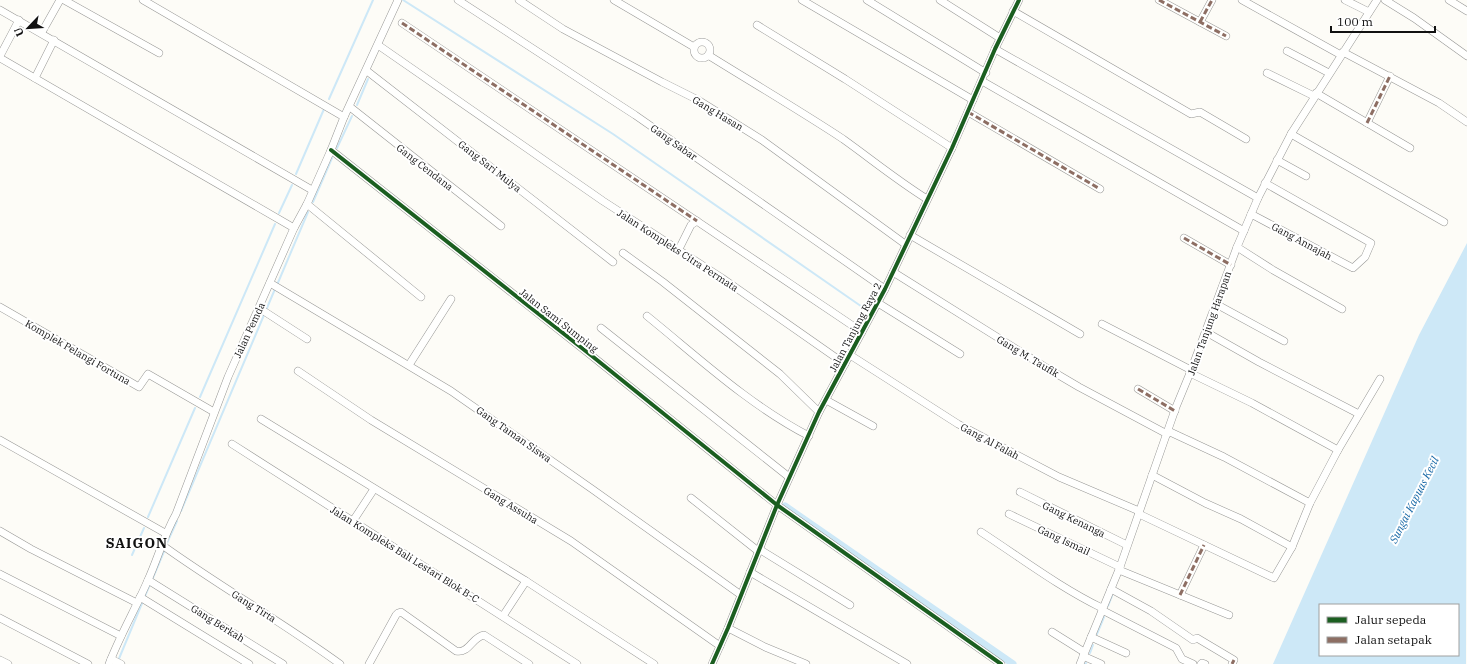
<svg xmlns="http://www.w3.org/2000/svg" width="1467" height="664" font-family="'IBM Plex Serif',serif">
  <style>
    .water { fill: #cde8f7; fill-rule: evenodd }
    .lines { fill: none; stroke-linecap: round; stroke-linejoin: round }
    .stream { stroke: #cde8f7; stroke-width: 2 }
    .canal { stroke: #cde8f7; stroke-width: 7 }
    .minor-casing { stroke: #979795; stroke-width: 8 }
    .minor { stroke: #fffffe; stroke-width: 7 }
    .quiet { stroke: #8d6e63; stroke-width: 3; stroke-dasharray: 6 3; stroke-linecap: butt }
    .cycleway-casing { stroke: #fff; stroke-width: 6 }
    .cycleway { stroke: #1b5e20; stroke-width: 4 }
    .labels { text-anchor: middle; stroke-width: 4; stroke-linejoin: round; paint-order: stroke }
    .street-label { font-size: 10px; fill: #111; stroke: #fff }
    .water-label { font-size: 11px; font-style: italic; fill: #1768a6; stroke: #fff }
    .district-label { font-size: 14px; font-weight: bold; letter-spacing: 1px; fill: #111; stroke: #fff }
  </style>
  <rect width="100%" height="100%" fill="#fdfcf7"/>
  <path class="water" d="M1467,243L1466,664H1273L1419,335ZM1320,605H1458V655H1320Z"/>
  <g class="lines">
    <g class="stream">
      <polyline points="403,0 613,134 868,311"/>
      <polyline points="329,99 373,0"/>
      <polyline points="357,105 368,79"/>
      <polyline points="337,148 352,116"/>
      <polyline points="296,174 324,109"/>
      <polyline points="313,202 332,158"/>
      <polyline points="279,213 292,185"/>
      <polyline points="277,285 308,212"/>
      <polyline points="200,397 275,224"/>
      <polyline points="181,511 275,289"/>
      <polyline points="148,517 195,408"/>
      <polyline points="166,545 177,521"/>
      <polyline points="132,555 144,528"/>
      <polyline points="152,580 165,549"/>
      <polyline points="1108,606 1112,596"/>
      <polyline points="1097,634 1104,617"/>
      <polyline points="1090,653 1093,645"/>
      <polyline points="118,661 150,584"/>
      <polyline points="1085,664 1086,663"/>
    </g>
    <polyline class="canal" points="785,506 1013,664"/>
    <defs>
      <g id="minor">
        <polyline points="64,0 159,53"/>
        <polyline points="143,0 344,117"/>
        <polyline points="458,0 635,115 885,289"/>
        <polyline points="519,0 563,29 662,82 698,100 762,140 905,244"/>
        <polyline points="614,0 694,47"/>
        <polyline points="802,0 973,100"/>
        <polyline points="867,0 986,73"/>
        <polyline points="940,0 1000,38"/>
        <polyline points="1159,0 1226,36"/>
        <polyline points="1242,0 1341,55"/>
        <polyline points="1345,0 1369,12"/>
        <polyline points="1385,0 1414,18 1467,56"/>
        <polyline points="1449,0 1467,11"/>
        <polyline points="0,10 312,190"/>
        <polyline points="1013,11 1191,114 1200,112 1246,139"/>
        <polyline points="1200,22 1212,0"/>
        <polyline points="402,23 862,332"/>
        <polyline points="757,25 845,79 952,148"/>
        <polyline points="42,32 60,0"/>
        <circle cx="702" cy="50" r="8"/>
        <polyline points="378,45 603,201 722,278 845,364"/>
        <polyline points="995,49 1258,198"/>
        <polyline points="1287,51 1329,73"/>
        <polyline points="1343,52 1439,103 1467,122"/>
        <path d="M708,55C753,83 799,110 843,139C871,159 898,181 927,199"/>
        <polyline points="0,56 19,20"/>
        <polyline points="0,58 294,228"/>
        <polyline points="367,71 613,262"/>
        <polyline points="1267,73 1314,96"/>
        <polyline points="35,78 54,40"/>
        <polyline points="982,81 1244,231"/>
        <polyline points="1316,93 1410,148"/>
        <polyline points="350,107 501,226"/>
        <polyline points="968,112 1100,189"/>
        <polyline points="1367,123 1390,76"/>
        <polyline points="1291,134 1444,222"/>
        <polyline points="331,150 592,356 777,505 1001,664"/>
        <polyline points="1277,160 1306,176"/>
        <polyline points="307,204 421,297"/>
        <polyline points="1251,214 1353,268 1365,257 1371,243 1265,183"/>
        <polyline points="910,235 1080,334"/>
        <polyline points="1184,238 1231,265"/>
        <polyline points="1237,247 1273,270 1342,309"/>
        <polyline points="678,251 691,225 697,221"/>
        <polyline points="623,253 663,282 780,374 819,412"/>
        <polyline points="893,272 1045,367 1079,387 1167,434"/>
        <polyline points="270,283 451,391 592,489 741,595"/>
        <polyline points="878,303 960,354"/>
        <polyline points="1216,304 1284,341"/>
        <polyline points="0,307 139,387 148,374 214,412"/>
        <polyline points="259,308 307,339"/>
        <path d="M647,316C699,358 749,405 809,436"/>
        <polyline points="1102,324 1191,370"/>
        <polyline points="601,328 789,477"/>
        <polyline points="1206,332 1259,362 1359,414"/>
        <polyline points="850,355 958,424 1059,477 1139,511"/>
        <polyline points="409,365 451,299"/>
        <polyline points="298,371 371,420 571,541 720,646"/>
        <polyline points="1190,373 1252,403 1338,450"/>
        <polyline points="1138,389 1175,411"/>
        <polyline points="826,400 873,426"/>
        <polyline points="261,419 526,581 654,664"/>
        <polyline points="1168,431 1224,457 1310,503 1338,450 1380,379"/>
        <polyline points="0,440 165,533"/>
        <polyline points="232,444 577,664"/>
        <polyline points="1152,475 1205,503 1241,519 1292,547"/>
        <polyline points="1020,492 1127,545"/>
        <polyline points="691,498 758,551"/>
        <polyline points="1009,514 1120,567"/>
        <polyline points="1139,514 1274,578 1292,547 1310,503"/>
        <polyline points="353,521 374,489"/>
        <polyline points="0,531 31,549 137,603"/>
        <path d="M981,532C1021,558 1059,587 1102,608"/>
        <path d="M162,545C219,586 282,622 340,664"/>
        <polyline points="759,549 850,605"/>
        <polyline points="1119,570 1229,615"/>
        <polyline points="750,572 907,664"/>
        <polyline points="0,574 121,636"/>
        <polyline points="148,580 283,664"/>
        <polyline points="1111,589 1151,611 1193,640 1197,638 1234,660 1232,664"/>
        <polyline points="1180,595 1204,545"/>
        <polyline points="140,597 249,664"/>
        <polyline points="1102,610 1176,648 1182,659 1193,664"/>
        <polyline points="503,616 526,581"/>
        <polyline points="0,618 88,664"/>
        <polyline points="728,628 765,647 806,664"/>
        <polyline points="1052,632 1084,652"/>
        <polyline points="1091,637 1126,653"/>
        <polyline points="1083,656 1101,664"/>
        <polyline points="111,659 121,664"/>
        <polyline points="0,660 8,664"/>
        <path d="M109,664C120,635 136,608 148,580C158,558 164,535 176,514L228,377L294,228L307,204L331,150L344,117L398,0"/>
        <path d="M369,664L396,615L398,613L401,612L456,651C469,654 472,637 484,635L529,664"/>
        <polyline points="712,664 728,628 777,505 819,412 885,289 952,148 995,49 1019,0"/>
        <polyline points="1080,664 1120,567 1176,407 1190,373 1237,247 1258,198 1291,134 1377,0"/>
        <polyline points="1201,664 1202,663 1205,664"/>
      </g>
    </defs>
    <use href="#minor" class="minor-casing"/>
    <use href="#minor" class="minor"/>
    <g class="quiet">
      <polyline points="1159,0 1226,36"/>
      <polyline points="1200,22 1212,0"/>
      <polyline points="402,23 697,221"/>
      <polyline points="968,112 1100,189"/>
      <polyline points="1367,123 1390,76"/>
      <polyline points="1184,238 1231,265"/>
      <polyline points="1138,389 1175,411"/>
      <polyline points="1180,595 1204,545"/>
      <polyline points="1232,664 1234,660"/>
    </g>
    <defs>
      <g id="cycleway">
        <polyline points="331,150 592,356 777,505 1001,664"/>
        <polyline points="712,664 728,628 777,505 819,412 885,289 952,148 995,49 1019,0"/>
      </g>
    </defs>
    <use href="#cycleway" class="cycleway-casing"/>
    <use href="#cycleway" class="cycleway"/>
  </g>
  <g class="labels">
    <g class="street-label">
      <text transform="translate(718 113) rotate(31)" y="4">Gang Hasan</text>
      <text transform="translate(674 142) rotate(35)" y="4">Gang Sabar</text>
      <text transform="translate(490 166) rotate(38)" y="4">Gang Sari Mulya</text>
      <text transform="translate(425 167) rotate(38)" y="4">Gang Cendana</text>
      <text transform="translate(1302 241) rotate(28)" y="4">Gang Annajah</text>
      <text transform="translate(678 250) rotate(33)" y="4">Jalan Kompleks Citra Permata</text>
      <text transform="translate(559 320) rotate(38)" y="4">Jalan Sami Sumping</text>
      <text transform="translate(1209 323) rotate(-70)" y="4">Jalan Tanjung Harapan</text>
      <text transform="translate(855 327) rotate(-62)" y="4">Jalan Tanjung Raya 2</text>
      <text transform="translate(249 330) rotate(-65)" y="4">Jalan Pemda</text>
      <text transform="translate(78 352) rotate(30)" y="4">Komplek Pelangi Fortuna</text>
      <text transform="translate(1028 356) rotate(31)" y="4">Gang M. Taufik</text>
      <text transform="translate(514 434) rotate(35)" y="4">Gang Taman Siswa</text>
      <text transform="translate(990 441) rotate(28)" y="4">Gang Al Falah</text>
      <text transform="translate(511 505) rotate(31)" y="4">Gang Assuha</text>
      <text transform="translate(1074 519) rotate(26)" y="4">Gang Kenanga</text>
      <text transform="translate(1064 540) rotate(25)" y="4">Gang Ismail</text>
      <text transform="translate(405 554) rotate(32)" y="4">Jalan Kompleks Bali Lestari Blok B-C</text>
      <text transform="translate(254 606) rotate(32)" y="4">Gang Tirta</text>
      <text transform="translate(218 623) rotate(32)" y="4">Gang Berkah</text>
    </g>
    <g class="water-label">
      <text transform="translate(1414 500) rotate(-63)" y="4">Sungai Kapuas Kecil</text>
    </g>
    <g class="district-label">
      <text x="137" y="548">SAIGON</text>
    </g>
  </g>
  <rect x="1319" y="604" width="140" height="52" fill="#ffffff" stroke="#a0a0a0"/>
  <rect x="1327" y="617" width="20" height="6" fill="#1b5e20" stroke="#a0a0a0"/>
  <text x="1355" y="624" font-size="12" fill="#111111">Jalur sepeda</text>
  <rect x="1327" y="637" width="20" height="6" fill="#8d6e63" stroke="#a0a0a0"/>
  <text x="1355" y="644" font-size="12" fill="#111111">Jalan setapak</text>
  <g transform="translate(28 28) rotate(245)" stroke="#ffffff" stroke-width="3" paint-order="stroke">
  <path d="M0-3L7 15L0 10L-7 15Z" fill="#111111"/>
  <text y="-6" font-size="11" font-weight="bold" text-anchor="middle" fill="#111111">U</text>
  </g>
  <path d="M1331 26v6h104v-6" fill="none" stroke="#111111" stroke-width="2"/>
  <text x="1337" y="26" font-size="12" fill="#111111" stroke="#ffffff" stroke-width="3" paint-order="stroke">100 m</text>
</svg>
